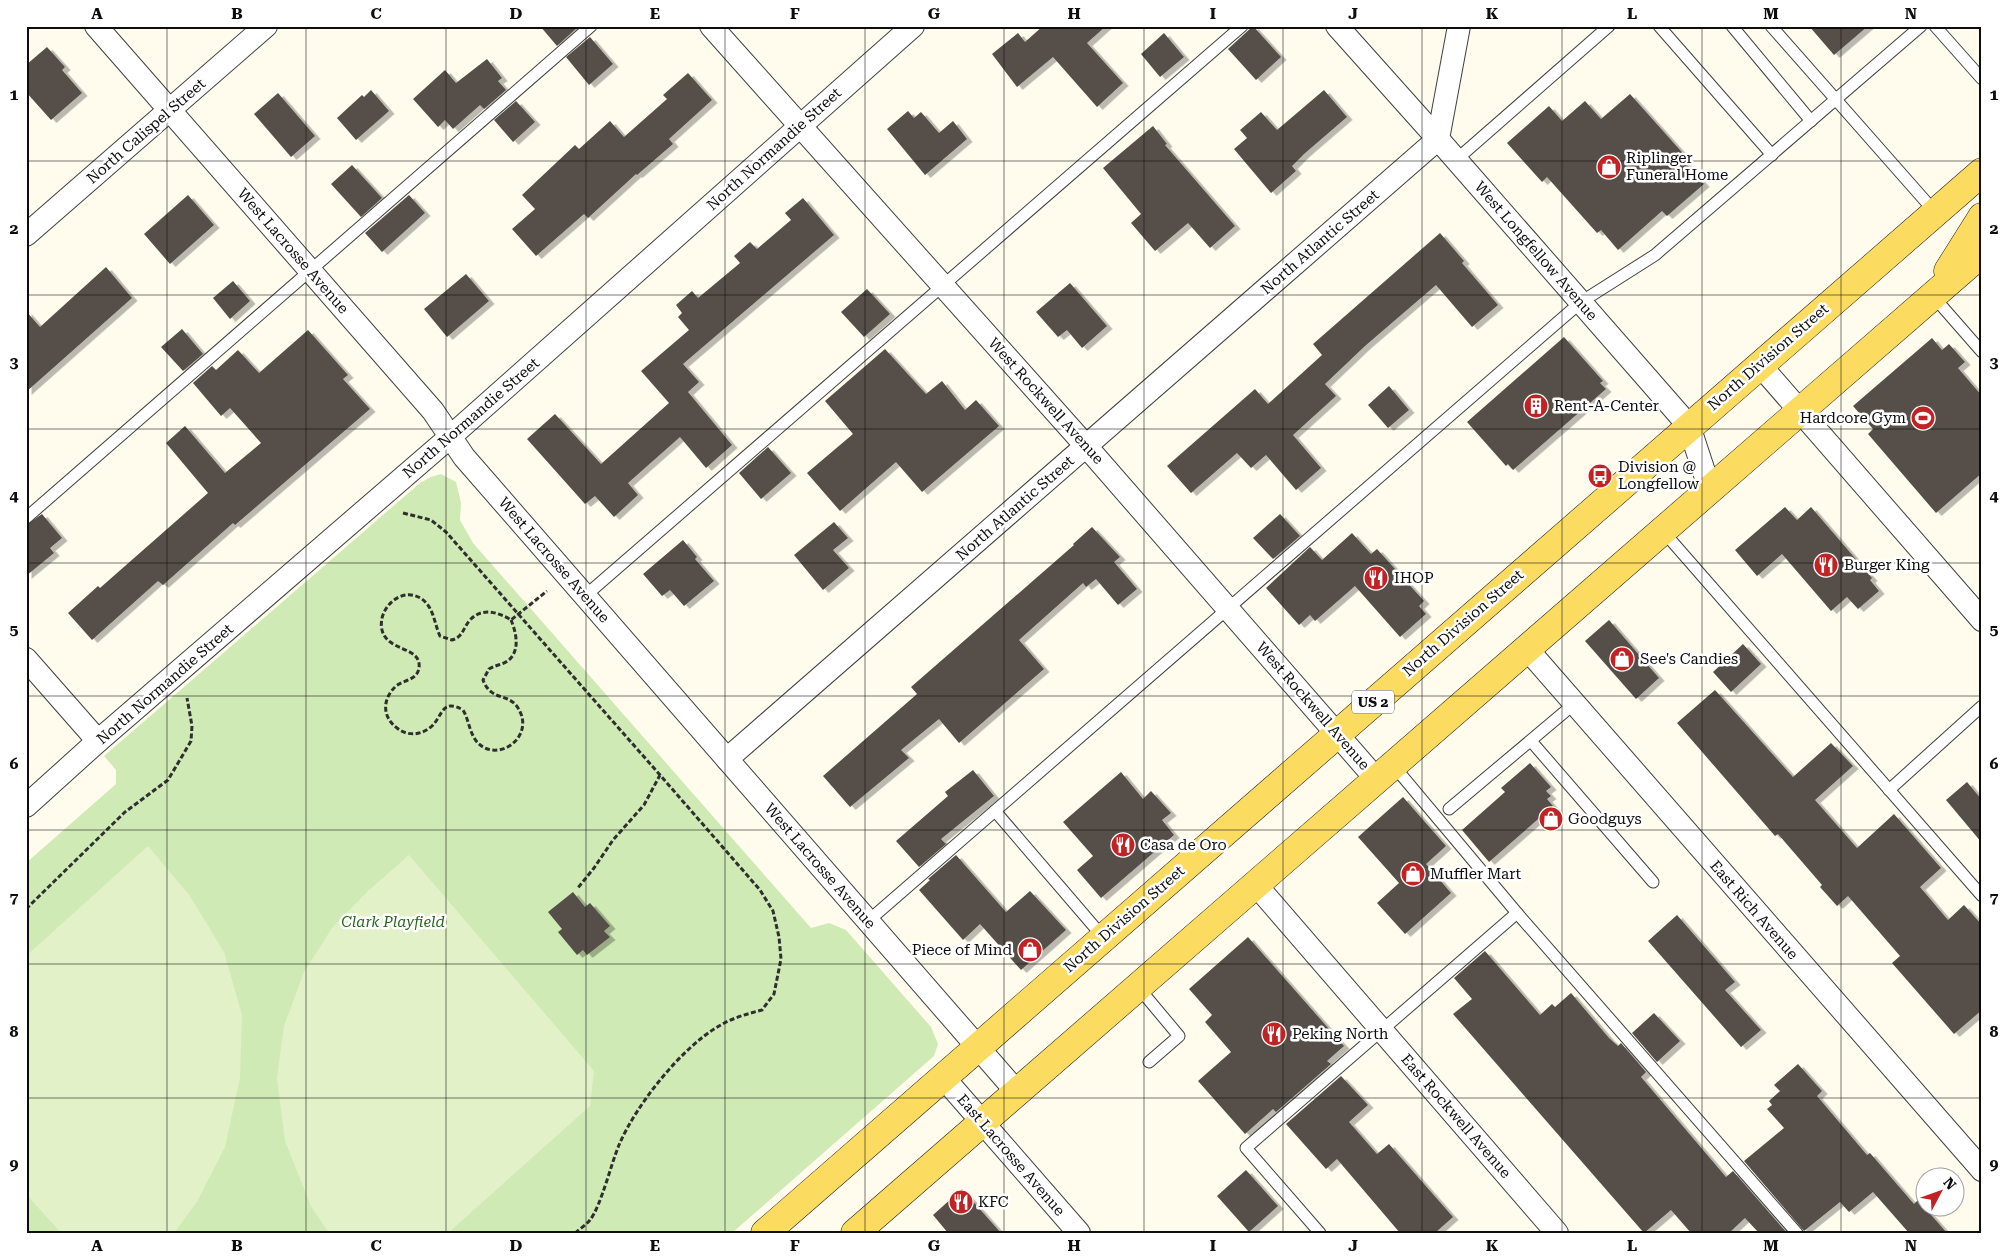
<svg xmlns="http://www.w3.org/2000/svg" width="2008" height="1259" font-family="'Roboto Serif',serif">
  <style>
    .green { fill: #d0eab6 }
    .pitch { fill: #e2f1c8 }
    .building { fill: #564f49; filter: url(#shadow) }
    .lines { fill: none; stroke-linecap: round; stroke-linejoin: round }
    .service-casing { stroke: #404040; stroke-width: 13 }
    .minor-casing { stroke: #404040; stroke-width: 24 }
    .primary-casing { stroke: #1e1e1e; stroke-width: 29 }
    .path { stroke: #2f2f2f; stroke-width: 3; stroke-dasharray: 5 2.5; stroke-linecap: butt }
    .service { stroke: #fff; stroke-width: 11 }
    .minor { stroke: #fff; stroke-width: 22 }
    .primary { stroke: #fcdb61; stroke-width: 28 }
    .grid { fill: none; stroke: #0d0d0d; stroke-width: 1; stroke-opacity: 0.55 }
    .labels { text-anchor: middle; stroke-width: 5; stroke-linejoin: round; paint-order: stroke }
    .shield { fill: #fff; stroke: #565656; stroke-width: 1 }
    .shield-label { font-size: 14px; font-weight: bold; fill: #0d0d0d }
    .street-label { font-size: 15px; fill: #0d0d0d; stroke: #fff }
    .poi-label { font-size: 15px; fill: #0d0d0d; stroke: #fff; text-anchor: start }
    .park-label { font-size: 15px; font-style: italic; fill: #29671c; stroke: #fff }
    .neatline { fill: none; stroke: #0d0d0d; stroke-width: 2 }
    .grid-label { font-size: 16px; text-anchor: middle; font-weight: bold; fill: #0d0d0d }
  </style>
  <defs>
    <filter id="shadow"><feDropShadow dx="5.5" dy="3" stdDeviation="0" flood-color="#0004"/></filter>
  </defs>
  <rect width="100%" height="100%" fill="#fffcee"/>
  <polygon class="green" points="441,474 456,482 461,503 460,520 473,543 811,928 829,923 846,930 931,1027 938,1044 934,1056 732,1233 26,1233 26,863 116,784 116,770 104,756 420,483 431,477"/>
  <g class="pitch">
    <polygon points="148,846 190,896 224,952 242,1015 240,1078 225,1147 197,1202 174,1233 61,1233 26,1194 26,956"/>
    <polygon points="409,855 594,1071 590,1106 448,1233 329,1233 311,1206 285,1141 277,1078 284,1026 304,972 332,928 369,890"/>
  </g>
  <g class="building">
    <polygon points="540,26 579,26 557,46"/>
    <polygon points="1043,26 1106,26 1087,43 1123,83 1097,107 1053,57 1017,87 992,54 1018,33 1025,42"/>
    <polygon points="1253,26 1281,57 1256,80 1228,49"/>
    <polygon points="1809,26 1868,26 1834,55"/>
    <polygon points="1164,33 1184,57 1160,77 1141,54"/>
    <polygon points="590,37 613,64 589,85 566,57"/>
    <polygon points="47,47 65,67 62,70 82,93 51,120 26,92 26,65"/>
    <polygon points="487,59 502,78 498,81 506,90 484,109 480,105 453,129 445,120 438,127 413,99 445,70 456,83"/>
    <polygon points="688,73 712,100 669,139 673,144 637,175 636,174 588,218 584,214 536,256 512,229 535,209 522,195 575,145 579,149 610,121 624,137 667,99 663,95"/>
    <polygon points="371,90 389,111 356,140 337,118 362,95 364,97"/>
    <polygon points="1324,90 1347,117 1304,154 1292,166 1296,171 1271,193 1234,149 1247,138 1240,130 1261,112 1277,130"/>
    <polygon points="278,93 315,136 291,157 254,114"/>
    <polygon points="1630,94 1688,159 1685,162 1704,184 1667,216 1662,211 1618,250 1601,230 1597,233 1547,177 1542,182 1507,143 1549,106 1562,121 1585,101 1601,119"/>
    <polygon points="516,101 535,122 513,142 494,120"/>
    <polygon points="908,111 914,118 921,112 939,133 953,121 967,139 925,175 887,129"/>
    <polygon points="1153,126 1167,144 1165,145 1235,226 1210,248 1188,223 1155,251 1131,223 1141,214 1103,168"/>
    <polygon points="352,165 382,198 361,217 331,184"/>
    <polygon points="188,195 214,225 170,264 144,234"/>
    <polygon points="409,195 425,213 382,252 365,233"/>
    <polygon points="803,198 834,235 683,364 699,382 688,392 732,445 706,468 680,437 628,483 638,495 614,517 595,496 585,504 527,439 555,414 601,464 669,403 641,371 689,330 678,317 682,313 676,305 692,291 698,298 740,263 734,256 750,242 757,249 791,220 785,213"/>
    <polygon points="1440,233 1464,261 1462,263 1498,305 1472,327 1436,285 1365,346 1325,384 1336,396 1293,435 1321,468 1296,490 1266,455 1251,468 1237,453 1191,493 1167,466 1255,389 1268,404 1322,355 1313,344"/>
    <polygon points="106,267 132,298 26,392 26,311 40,327"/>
    <polygon points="466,274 489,301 447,337 424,309"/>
    <polygon points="233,281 250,301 230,319 213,298"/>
    <polygon points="1070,283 1107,326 1082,348 1067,330 1058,337 1036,312"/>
    <polygon points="867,289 890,314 864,337 841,312"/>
    <polygon points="182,329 203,354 183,371 161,347"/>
    <polygon points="308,330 348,375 343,379 370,409 235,525 233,523 163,585 158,581 92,640 68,613 98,586 100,588 208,493 166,443 185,426 225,473 261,443 230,408 221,416 193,383 212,366 216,370 238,350 259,373"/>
    <polygon points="1564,337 1603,381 1600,383 1606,389 1513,470 1508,464 1506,466 1467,422"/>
    <polygon points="1932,338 1942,350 1949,344 1965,362 1958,368 1982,396 1982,473 1936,513 1868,434 1873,429 1853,406"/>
    <polygon points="885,349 926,394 942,381 965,410 976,400 999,426 922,492 896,462 840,511 807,473 853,434 825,401"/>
    <polygon points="1389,386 1409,410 1388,428 1368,405"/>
    <polygon points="768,447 791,473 761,499 739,473"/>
    <polygon points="1785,507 1797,520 1811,507 1872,578 1870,580 1879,591 1858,609 1847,597 1831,611 1782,554 1757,576 1735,550"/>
    <polygon points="42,514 62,538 50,548 54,553 26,576 26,525"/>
    <polygon points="1280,514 1300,536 1273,559 1253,538"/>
    <polygon points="834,522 848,538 833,550 849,568 823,590 794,555"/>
    <polygon points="1092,527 1120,557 1114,562 1137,589 1118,605 1096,579 1086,587 1083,583 1019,640 1044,669 959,743 939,719 901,750 909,758 850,807 823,776 917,694 911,687 1074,545 1073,544"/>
    <polygon points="1352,533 1371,554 1377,549 1424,601 1419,606 1426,614 1400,637 1355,586 1315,621 1310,615 1299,625 1266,588 1310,547 1322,560"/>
    <polygon points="683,540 697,557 695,559 714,581 684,606 670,590 662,596 643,574"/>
    <polygon points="1609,620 1659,678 1636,699 1585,641"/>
    <polygon points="1743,644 1761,664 1731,692 1713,672"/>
    <polygon points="1715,690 1793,777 1831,743 1853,766 1815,800 1857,848 1894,814 1941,868 1920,887 1948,920 1964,905 1982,925 1982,1010 1954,1034 1892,963 1900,956 1848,896 1837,906 1820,887 1822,885 1778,834 1775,836 1677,723"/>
    <polygon points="1530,763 1551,787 1546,791 1551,796 1547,799 1553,806 1489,862 1462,830 1505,792 1501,788"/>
    <polygon points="973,770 994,796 941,839 946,844 919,867 896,841 948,796 945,792"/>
    <polygon points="1121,772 1143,799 1151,791 1171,813 1162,820 1174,835 1101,898 1077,870 1093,856 1063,822"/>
    <polygon points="1967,782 1982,800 1982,843 1946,800"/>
    <polygon points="1403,797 1446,846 1426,864 1451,893 1405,934 1377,903 1399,883 1358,837"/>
    <polygon points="956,855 1006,912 1030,891 1066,930 1021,970 980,924 963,940 919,890 930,880 928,879"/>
    <polygon points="573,892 585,907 590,903 610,926 604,931 610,937 587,955 583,950 577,955 558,932 562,929 548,912"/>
    <polygon points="1677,915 1735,982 1725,990 1761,1030 1741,1047 1648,941"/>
    <polygon points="1248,937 1344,1046 1327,1061 1331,1064 1276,1112 1273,1109 1245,1134 1198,1081 1231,1052 1205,1022 1212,1015 1189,989"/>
    <polygon points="1485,951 1540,1015 1552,1004 1555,1007 1571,993 1609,1038 1618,1046 1621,1043 1646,1072 1641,1077 1726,1177 1733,1171 1787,1233 1759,1233 1745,1218 1729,1233 1691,1233 1671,1210 1644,1233 1453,1014 1472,999 1454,978"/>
    <polygon points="1654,1013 1680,1041 1657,1062 1632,1033"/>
    <polygon points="1798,1064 1822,1091 1817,1096 1867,1155 1870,1153 1914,1204 1918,1200 1947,1233 1909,1233 1873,1192 1849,1212 1840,1202 1804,1231 1744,1161 1784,1128 1767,1109 1772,1105 1769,1101 1780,1091 1774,1085"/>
    <polygon points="1341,1076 1368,1105 1349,1122 1377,1154 1389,1144 1453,1217 1435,1233 1400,1233 1337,1159 1326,1169 1286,1124"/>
    <polygon points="1246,1170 1278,1206 1249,1232 1217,1196"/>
    <polygon points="962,1189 1001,1233 948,1233 933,1215"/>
  </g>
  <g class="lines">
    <defs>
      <g id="service">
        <polyline points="1659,26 1772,155"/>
        <polyline points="1732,26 1811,121"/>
        <polyline points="1771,26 1935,212"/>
        <polyline points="1935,26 1982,79"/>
        <polyline points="1456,160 1609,26"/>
        <polyline points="1933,296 1982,352"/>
        <polyline points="26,518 591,26"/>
        <polyline points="1662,530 1982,896"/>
        <polyline points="585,596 1242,26"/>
        <polyline points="1531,741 1653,882"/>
        <polyline points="1393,765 1517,913 1797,1233"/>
        <polyline points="1889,790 1982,706"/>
        <polyline points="1449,809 1574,704"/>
        <polyline points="995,811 1103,937"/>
        <polyline points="867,922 1581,302 1655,255 1921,26"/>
        <polyline points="1138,987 1179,1036 1149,1062"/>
        <polyline points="1320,1233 1246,1148 1517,913"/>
      </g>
      <g id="minor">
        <polyline points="96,26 433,411 464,457 1016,1091"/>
        <polyline points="711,26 1086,446 1377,780"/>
        <polyline points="1337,26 1438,139 1689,426 1710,490"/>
        <polyline points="26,235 266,26"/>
        <polyline points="1759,364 1982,620"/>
        <polyline points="1527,649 1982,1170"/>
        <polyline points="26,659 98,741"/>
        <polyline points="727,759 1438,139 1459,26"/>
        <polyline points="26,806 98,741 450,437 913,26"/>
        <polyline points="1256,885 1557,1233"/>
        <polyline points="943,1077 1079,1233"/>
      </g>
      <g id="primary">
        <polyline points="1948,271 1982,217"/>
        <polyline points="765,1233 1982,172"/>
        <polyline points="855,1233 1982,253"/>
      </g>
    </defs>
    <use href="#service" class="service-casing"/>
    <use href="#minor" class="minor-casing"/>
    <use href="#primary" class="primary-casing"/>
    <g class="path">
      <polyline points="403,513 431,520 446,532 660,775"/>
      <path d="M511,620C517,634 521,655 504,663C499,665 494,666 489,669L483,680C492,704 512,690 521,714C531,740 496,763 477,742C469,732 469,720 463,710C442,698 443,715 432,726C422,735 408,737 397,728C382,717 382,699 396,686C404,680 417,680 419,668C422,646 387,652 382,630C377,609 401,585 422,599C434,608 434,623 440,636L452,640C463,637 463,628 470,620C482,607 498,612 511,620L547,591"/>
      <polyline points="26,909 125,812 168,780 191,741 192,726 187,698"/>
      <path d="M575,1233C580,1229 586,1225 590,1220C601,1206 611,1164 619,1145C636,1105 681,1048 719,1026C732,1018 747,1014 762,1010L774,994L781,959L779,937L773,911L760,890L660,775L644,805L613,840L594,868L577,889"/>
    </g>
    <use href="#service" class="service"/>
    <use href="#minor" class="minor"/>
    <use href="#primary" class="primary"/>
  </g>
  <path class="grid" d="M167,26V1233M306,26V1233M446,26V1233M586,26V1233M725,26V1233M865,26V1233M1004,26V1233M1144,26V1233M1283,26V1233M1422,26V1233M1562,26V1233M1702,26V1233M1841,26V1233M26,161H1982M26,295H1982M26,429H1982M26,563H1982M26,696H1982M26,830H1982M26,964H1982M26,1098H1982"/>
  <defs>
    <symbol id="shop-disc" viewBox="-11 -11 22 22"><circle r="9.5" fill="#c12224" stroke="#fff"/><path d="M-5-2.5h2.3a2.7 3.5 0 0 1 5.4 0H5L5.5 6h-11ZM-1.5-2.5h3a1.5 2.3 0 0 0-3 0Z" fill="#fff"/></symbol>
    <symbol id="building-disc" viewBox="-11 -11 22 22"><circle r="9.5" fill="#c12224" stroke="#fff"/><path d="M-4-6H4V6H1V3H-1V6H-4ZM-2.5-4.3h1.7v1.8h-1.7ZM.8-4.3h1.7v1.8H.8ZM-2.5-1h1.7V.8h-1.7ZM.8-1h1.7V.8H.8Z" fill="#fff"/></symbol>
    <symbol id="stadium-disc" viewBox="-11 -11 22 22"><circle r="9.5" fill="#c12224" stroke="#fff"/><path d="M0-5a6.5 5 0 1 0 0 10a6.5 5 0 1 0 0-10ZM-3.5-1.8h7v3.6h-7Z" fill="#fff"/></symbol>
    <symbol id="bus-disc" viewBox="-11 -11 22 22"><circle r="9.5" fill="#c12224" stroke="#fff"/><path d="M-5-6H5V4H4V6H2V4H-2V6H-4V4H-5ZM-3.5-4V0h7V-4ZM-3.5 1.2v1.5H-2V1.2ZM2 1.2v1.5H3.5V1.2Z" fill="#fff"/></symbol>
    <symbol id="restaurant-disc" viewBox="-11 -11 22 22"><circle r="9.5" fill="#c12224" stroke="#fff"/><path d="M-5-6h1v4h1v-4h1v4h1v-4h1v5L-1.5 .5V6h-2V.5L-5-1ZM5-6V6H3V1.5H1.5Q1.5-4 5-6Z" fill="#fff"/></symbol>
  </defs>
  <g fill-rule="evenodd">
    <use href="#shop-disc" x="1595" y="153" width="28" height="28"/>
    <use href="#building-disc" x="1522" y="392" width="28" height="28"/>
    <use href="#stadium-disc" x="1909" y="404" width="28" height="28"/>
    <use href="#bus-disc" x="1586" y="462" width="28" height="28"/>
    <use href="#restaurant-disc" x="1812" y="551" width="28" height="28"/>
    <use href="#restaurant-disc" x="1362" y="564" width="28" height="28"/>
    <use href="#shop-disc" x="1608" y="645" width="28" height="28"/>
    <use href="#shop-disc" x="1537" y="805" width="28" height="28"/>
    <use href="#restaurant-disc" x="1109" y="831" width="28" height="28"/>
    <use href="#shop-disc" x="1399" y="860" width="28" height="28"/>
    <use href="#shop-disc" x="1016" y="936" width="28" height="28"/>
    <use href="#restaurant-disc" x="1260" y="1020" width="28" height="28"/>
    <use href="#restaurant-disc" x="947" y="1188" width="28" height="28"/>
  </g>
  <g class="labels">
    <rect class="shield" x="1352" y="690.5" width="42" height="23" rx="4"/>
    <g class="shield-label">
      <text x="1373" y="707">US 2</text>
    </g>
    <g class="street-label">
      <text transform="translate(146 131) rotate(-41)" y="5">North Calispel Street</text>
      <text transform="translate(774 149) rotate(-42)" y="5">North Normandie Street</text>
      <text transform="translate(1320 242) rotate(-41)" y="5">North Atlantic Street</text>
      <text transform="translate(293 251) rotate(49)" y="5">West Lacrosse Avenue</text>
      <text transform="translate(1536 251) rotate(49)" y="5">West Longfellow Avenue</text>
      <text transform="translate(1768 357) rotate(-41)" y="5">North Division Street</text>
      <text transform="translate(1046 401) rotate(48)" y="5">West Rockwell Avenue</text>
      <text transform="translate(471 418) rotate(-41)" y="5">North Normandie Street</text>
      <text transform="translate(1015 508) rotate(-41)" y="5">North Atlantic Street</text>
      <text transform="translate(554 560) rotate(49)" y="5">West Lacrosse Avenue</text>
      <text transform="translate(1463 623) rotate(-41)" y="5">North Division Street</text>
      <text transform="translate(165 684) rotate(-41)" y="5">North Normandie Street</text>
      <text transform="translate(1313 706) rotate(49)" y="5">West Rockwell Avenue</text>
      <text transform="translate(820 866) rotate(49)" y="5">West Lacrosse Avenue</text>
      <text transform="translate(1754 910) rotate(49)" y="5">East Rich Avenue</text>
      <text transform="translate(1124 919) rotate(-41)" y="5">North Division Street</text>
      <text transform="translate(1456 1116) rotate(49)" y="5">East Rockwell Avenue</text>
      <text transform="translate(1011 1155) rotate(49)" y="5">East Lacrosse Avenue</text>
    </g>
    <g class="poi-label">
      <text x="1626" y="163">Riplinger<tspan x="1626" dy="17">Funeral Home</tspan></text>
      <text x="1554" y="411">Rent-A-Center</text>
      <text x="1906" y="423" text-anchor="end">Hardcore Gym</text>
      <text x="1618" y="472">Division @<tspan x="1618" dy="17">Longfellow</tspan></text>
      <text x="1844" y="570">Burger King</text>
      <text x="1394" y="583">IHOP</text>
      <text x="1640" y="664">See's Candies</text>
      <text x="1568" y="824">Goodguys</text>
      <text x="1140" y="850">Casa de Oro</text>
      <text x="1430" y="879">Muffler Mart</text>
      <text x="1012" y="955" text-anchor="end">Piece of Mind</text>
      <text x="1292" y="1039">Peking North</text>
      <text x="978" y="1207">KFC</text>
    </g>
    <g class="park-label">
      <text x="393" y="927">Clark Playfield</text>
    </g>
  </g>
  <rect width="2008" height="1259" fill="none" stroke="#ffffff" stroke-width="55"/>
  <g transform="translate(1940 1192) rotate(49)"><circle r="24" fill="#ffffff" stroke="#9e9e9e"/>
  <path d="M0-4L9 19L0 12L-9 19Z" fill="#c12224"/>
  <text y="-8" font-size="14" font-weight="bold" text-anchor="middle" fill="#0d0d0d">N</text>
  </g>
  <rect x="28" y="28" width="1952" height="1204" class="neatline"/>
  <g class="grid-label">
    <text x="97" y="19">A</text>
    <text x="237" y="19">B</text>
    <text x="376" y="19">C</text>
    <text x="516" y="19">D</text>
    <text x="655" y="19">E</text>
    <text x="795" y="19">F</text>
    <text x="934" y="19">G</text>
    <text x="1074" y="19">H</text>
    <text x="1213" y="19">I</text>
    <text x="1353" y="19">J</text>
    <text x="1492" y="19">K</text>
    <text x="1632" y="19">L</text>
    <text x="1771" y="19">M</text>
    <text x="1911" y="19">N</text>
    <text x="14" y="100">1</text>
    <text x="1994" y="100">1</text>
    <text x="14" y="234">2</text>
    <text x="1994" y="234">2</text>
    <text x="14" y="368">3</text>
    <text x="1994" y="368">3</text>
    <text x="14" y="501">4</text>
    <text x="1994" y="501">4</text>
    <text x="14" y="635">5</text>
    <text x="1994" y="635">5</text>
    <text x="14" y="769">6</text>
    <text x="1994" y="769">6</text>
    <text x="14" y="903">7</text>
    <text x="1994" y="903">7</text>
    <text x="14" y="1037">8</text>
    <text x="1994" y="1037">8</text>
    <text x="14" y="1170">9</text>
    <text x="1994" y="1170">9</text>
    <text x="97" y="1251">A</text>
    <text x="237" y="1251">B</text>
    <text x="376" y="1251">C</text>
    <text x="516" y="1251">D</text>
    <text x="655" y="1251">E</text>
    <text x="795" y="1251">F</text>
    <text x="934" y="1251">G</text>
    <text x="1074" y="1251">H</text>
    <text x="1213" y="1251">I</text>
    <text x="1353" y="1251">J</text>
    <text x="1492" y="1251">K</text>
    <text x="1632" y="1251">L</text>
    <text x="1771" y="1251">M</text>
    <text x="1911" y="1251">N</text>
  </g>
</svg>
